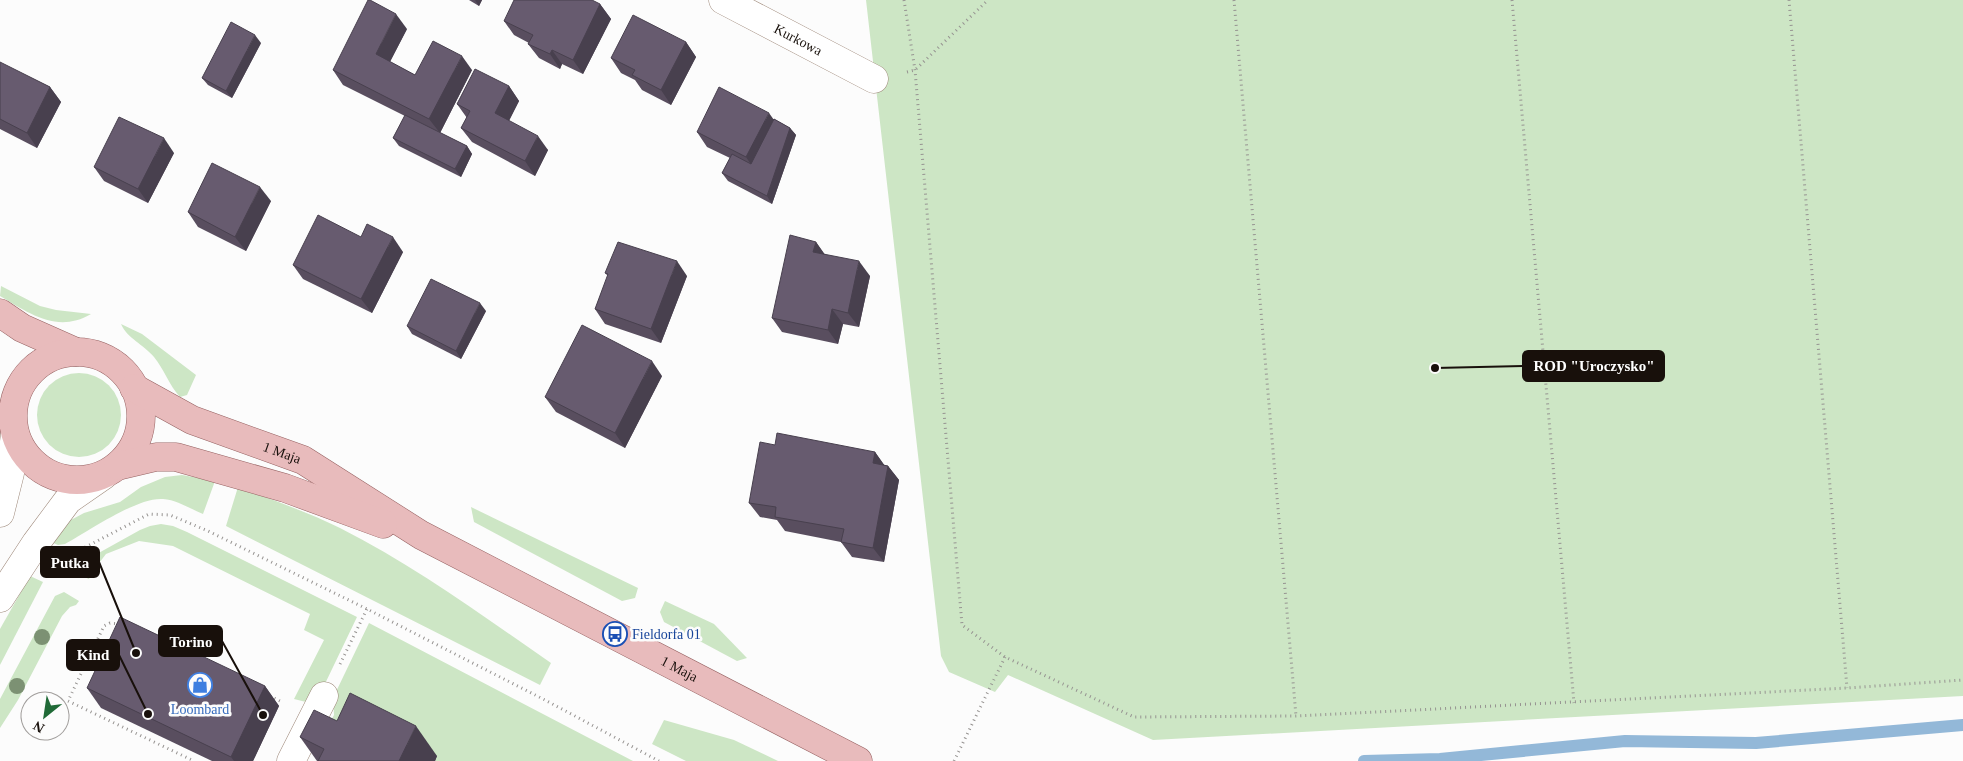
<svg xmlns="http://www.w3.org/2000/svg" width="1963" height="761" font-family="Georgia,serif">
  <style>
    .green { fill: #cde6c5 }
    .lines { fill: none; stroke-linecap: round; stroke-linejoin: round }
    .stream { stroke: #93b8d8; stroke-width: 12 }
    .minor-casing { stroke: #9c8677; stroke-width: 29 }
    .major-casing { stroke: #956161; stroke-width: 29 }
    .path { stroke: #969391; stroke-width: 3; stroke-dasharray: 1 4; stroke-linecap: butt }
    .minor { stroke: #fff; stroke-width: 28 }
    .major { stroke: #e8bbbc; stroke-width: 28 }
    .tree { fill: #7c9173 }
    .wall { fill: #594e5f }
    .shaded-wall { fill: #48404e }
    .building { fill: #675b6f; stroke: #48404e }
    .labels { text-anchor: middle; stroke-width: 5; stroke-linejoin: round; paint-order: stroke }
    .street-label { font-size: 14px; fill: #18100b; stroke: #fcfcfc }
    .transit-label { font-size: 14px; fill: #164399; stroke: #fcfcfc; text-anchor: start }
    .shop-label { font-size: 14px; fill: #366cbe; stroke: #fcfcfc }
    .leader { fill: none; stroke: #18100b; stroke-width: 2 }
    .callout-dot { fill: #18100b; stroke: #fcfcfc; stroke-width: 2 }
    .callout { fill: #18100b; stroke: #18100b; stroke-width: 2 }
    .callout-label { font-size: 15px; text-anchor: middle; font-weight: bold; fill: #fff }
  </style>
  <rect width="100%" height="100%" fill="#fcfcfc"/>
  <g class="green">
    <polygon points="866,0 1963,0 1963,696 1153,740 1008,675 995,692 949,672 941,656"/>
    <path d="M1,286L40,306L56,310L91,314C57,334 29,313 0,296Z"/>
    <path d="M121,324L142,334L196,375L187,395L180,397C169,385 164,369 154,357C144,345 127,338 121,324Z"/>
    <circle cx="79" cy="415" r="42"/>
    <path d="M182,475L215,481L203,514C191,509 177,500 163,499C137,497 89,531 65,544L58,545L51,542L69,521L84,513L120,502L141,487L165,477Z"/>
    <path d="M238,487C272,500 308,512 340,528C415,566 483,616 551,663L540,685L226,526Z"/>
    <polygon points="471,507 638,588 635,598 622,601 474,522"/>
    <polygon points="161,524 173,526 187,532 357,617 322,690 310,703 294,699 324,640 304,630 310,614 173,546 139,541 106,554 93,571 89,579 79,575 76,571 77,565 140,530 150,526"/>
    <polygon points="30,576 43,582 0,665 0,629"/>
    <polygon points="64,592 79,601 76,605 70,607 62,616 18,700 0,728 0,699 55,596"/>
    <polygon points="665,601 714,624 747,658 737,661 664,622 660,612"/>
    <polygon points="369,623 633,761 435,761 437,756 325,732 334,715 333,698"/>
    <polygon points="664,720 734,740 778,761 686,761 652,744"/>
  </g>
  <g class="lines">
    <polyline class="stream" points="1364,761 1440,759 1625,741 1756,743 1963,725"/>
    <defs>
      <g id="minor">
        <path id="s1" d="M723,0L874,79"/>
        <polyline points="0,513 10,473 15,434"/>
        <polyline points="0,598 36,543 68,500 104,475"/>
        <polyline points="291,761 324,696"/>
      </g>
      <g id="major">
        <polyline points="0,313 22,328 76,352"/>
        <circle cx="77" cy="416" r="64"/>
        <path id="s2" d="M134,388L192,420L303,460L421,535L858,761"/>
        <polyline points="118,466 156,457 176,457 285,488 383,524"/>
      </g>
    </defs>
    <use href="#minor" class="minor-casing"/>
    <use href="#major" class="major-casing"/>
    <g class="path">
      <polyline points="904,0 915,70 962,625 1005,657 1134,717 1296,716 1847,688 1963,680"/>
      <polyline points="1234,0 1296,716"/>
      <polyline points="1512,0 1574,703"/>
      <polyline points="1789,0 1847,688"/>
      <polyline points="907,72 915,70 988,0"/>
      <polyline points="76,552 149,514 170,515 208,531 367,609 545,700 659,761"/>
      <polyline points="120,624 110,623 104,626 68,701 194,761"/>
      <polyline points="340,664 367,609"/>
      <polyline points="270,696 282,702"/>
      <polyline points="954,761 1005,657"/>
    </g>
    <use href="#minor" class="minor"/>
    <use href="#major" class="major"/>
  </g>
  <g class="tree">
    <circle cx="42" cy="637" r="8"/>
    <circle cx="17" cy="686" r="8"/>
  </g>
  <g class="wall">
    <polygon points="469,0 482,0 479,6"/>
    <polygon points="600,4 611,19 583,74 562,64 560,69 539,58 528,44 529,43 514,35 504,21"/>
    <polygon points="407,29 390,62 415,75 472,70 440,133 467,146 472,154 461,177 399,146 393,138 405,116 343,85 333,70"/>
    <polygon points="686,42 696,57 671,105 642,90 635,80 621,73 611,58"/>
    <polygon points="261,43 232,98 208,85 202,78"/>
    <polygon points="0,63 50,87 61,102 37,148 0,129"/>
    <polygon points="509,86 519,101 509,121 548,150 535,176 472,142 461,128 467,118 457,104"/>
    <polygon points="774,119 790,128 796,135 772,204 728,181 722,173 730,158 707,147 697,132"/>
    <polygon points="174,153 148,203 104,181 94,167"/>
    <polygon points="271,201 246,251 198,227 188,212"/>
    <polygon points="361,237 403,252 372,313 303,279 293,265"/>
    <polygon points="816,242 824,254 870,276 859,327 843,324 838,344 782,332 772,318"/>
    <polygon points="605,273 687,276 661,343 605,324 595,309 608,276"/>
    <polygon points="486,311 461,359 412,334 407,326"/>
    <polygon points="662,376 625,448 556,412 545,397"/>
    <polygon points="775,445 875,452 884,465 888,466 899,480 884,562 852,557 841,542 785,531 777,520 760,517 749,503"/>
    <polygon points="265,686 279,706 253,761 212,761 101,708 87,688"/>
    <polygon points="337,721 437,756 435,761 317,761 300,737"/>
  </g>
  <g class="shaded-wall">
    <polygon points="475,0 482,0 479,6"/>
    <polygon points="600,4 611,19 583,74 573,60"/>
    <polygon points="396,14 407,29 386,69 376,54"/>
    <polygon points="255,35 261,43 232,98 226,91"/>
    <polygon points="686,42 696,57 671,105 661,90"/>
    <polygon points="552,50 562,64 560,69 550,54"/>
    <polygon points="462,56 472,70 440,133 429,119"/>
    <polygon points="509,86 519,101 505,128 495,113"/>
    <polygon points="50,87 61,102 37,148 27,133"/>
    <polygon points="769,113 779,127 756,172 746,157"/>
    <polygon points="790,128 796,135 772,204 767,196"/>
    <polygon points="538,136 548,150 535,176 525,161"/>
    <polygon points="164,138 174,153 148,203 138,189"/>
    <polygon points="467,146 472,154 461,177 455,169"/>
    <polygon points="260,187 271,201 246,251 235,237"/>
    <polygon points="393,237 403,252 372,313 361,299"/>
    <polygon points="816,242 826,256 813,252"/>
    <polygon points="677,261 687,276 661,343 651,329"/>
    <polygon points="859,261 870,276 859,327 848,313"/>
    <polygon points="480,303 486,311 461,359 456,351"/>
    <polygon points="832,309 843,324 838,344 828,330"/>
    <polygon points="652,361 662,376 625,448 615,433"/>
    <polygon points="875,452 885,466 873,463"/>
    <polygon points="888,466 899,480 884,562 873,548"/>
    <polygon points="265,686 279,706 253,761 234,761 231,757"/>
    <polygon points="416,726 437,756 435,761 399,761"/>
  </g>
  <g class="building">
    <polygon points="368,0 370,0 396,14 376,54 415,75 433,41 462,56 429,119 333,70"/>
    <polygon points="514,0 592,0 600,4 573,60 552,50 550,54 528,44 533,35 504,21"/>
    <polygon points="633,15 686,42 661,90 632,75 635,70 611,58"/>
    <polygon points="231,22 255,35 226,91 202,78"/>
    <polygon points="0,62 50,87 27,133 0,119"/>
    <polygon points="475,69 509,86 495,113 538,136 525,161 461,128 470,111 457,104"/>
    <polygon points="719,87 769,113 746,157 697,132"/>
    <polygon points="405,115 467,146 455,169 393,138"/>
    <polygon points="119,117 164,138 138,189 94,167"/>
    <polygon points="774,119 790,128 767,196 722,173 732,154 751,164"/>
    <polygon points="212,163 260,187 235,237 188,212"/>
    <polygon points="318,215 361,237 367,224 393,237 361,299 293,265"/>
    <polygon points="790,235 816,242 813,252 859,261 848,313 832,309 828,330 772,318"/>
    <polygon points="618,242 677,261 651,329 595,309 608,274 605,273"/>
    <polygon points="431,279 480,303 456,351 407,326"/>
    <polygon points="582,325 652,361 615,433 545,397"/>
    <polygon points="777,433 875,452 873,463 888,466 873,548 841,542 844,529 775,517 776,507 749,503 760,442 775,445"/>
    <polygon points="120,617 265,686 231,757 87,688"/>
    <polygon points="350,693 416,726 399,761 318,761 324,749 300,737 314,710 337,721"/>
  </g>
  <defs>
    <symbol id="bus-ring" viewBox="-11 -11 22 22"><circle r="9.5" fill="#fcfcfc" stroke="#1a4fb4" stroke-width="1.5"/><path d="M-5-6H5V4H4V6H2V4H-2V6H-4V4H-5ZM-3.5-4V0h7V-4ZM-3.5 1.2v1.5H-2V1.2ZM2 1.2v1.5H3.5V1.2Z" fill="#1a4fb4"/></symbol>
    <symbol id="shop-ring" viewBox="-11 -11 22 22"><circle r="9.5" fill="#fcfcfc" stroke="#3f7fe0" stroke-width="1.5"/><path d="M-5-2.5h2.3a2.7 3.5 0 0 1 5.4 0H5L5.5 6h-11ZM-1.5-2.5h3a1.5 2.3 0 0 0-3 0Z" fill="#3f7fe0"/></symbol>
  </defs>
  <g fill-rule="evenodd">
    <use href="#bus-ring" x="601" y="620" width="28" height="28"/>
    <use href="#shop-ring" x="186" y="671" width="28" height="28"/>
  </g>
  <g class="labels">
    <g class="street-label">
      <text dy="5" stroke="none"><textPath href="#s1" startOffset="85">Kurkowa</textPath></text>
      <text dy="5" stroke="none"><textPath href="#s2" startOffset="162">1 Maja</textPath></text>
      <text dy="5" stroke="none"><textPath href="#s2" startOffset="615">1 Maja</textPath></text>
    </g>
    <g class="transit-label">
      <text x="632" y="639">Fieldorfa 01</text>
    </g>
    <g class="shop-label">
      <text x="200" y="714">Loombard</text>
    </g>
  </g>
  <path class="leader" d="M1435 368L1523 366M136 653L99 562M263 715L222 641M148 714L119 655"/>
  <g class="callout-dot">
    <circle cx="1435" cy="368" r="5"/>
    <circle cx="136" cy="653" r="5"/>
    <circle cx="263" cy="715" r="5"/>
    <circle cx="148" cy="714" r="5"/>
  </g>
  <g class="callout">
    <rect x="1523" y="351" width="141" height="30" rx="5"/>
    <rect x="41" y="547" width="58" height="30" rx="5"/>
    <rect x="159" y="626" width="63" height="30" rx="5"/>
    <rect x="67" y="640" width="52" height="30" rx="5"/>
  </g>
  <g class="callout-label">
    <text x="1594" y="371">ROD "Uroczysko"</text>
    <text x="70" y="568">Putka</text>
    <text x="191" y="647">Torino</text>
    <text x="93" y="660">Kind</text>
  </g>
  <g transform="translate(45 716) rotate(210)"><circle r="24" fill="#fcfcfc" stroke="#a19e9c"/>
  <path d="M0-4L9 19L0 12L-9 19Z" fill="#206a37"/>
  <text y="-8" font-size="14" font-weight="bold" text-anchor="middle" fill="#18100b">N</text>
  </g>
</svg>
